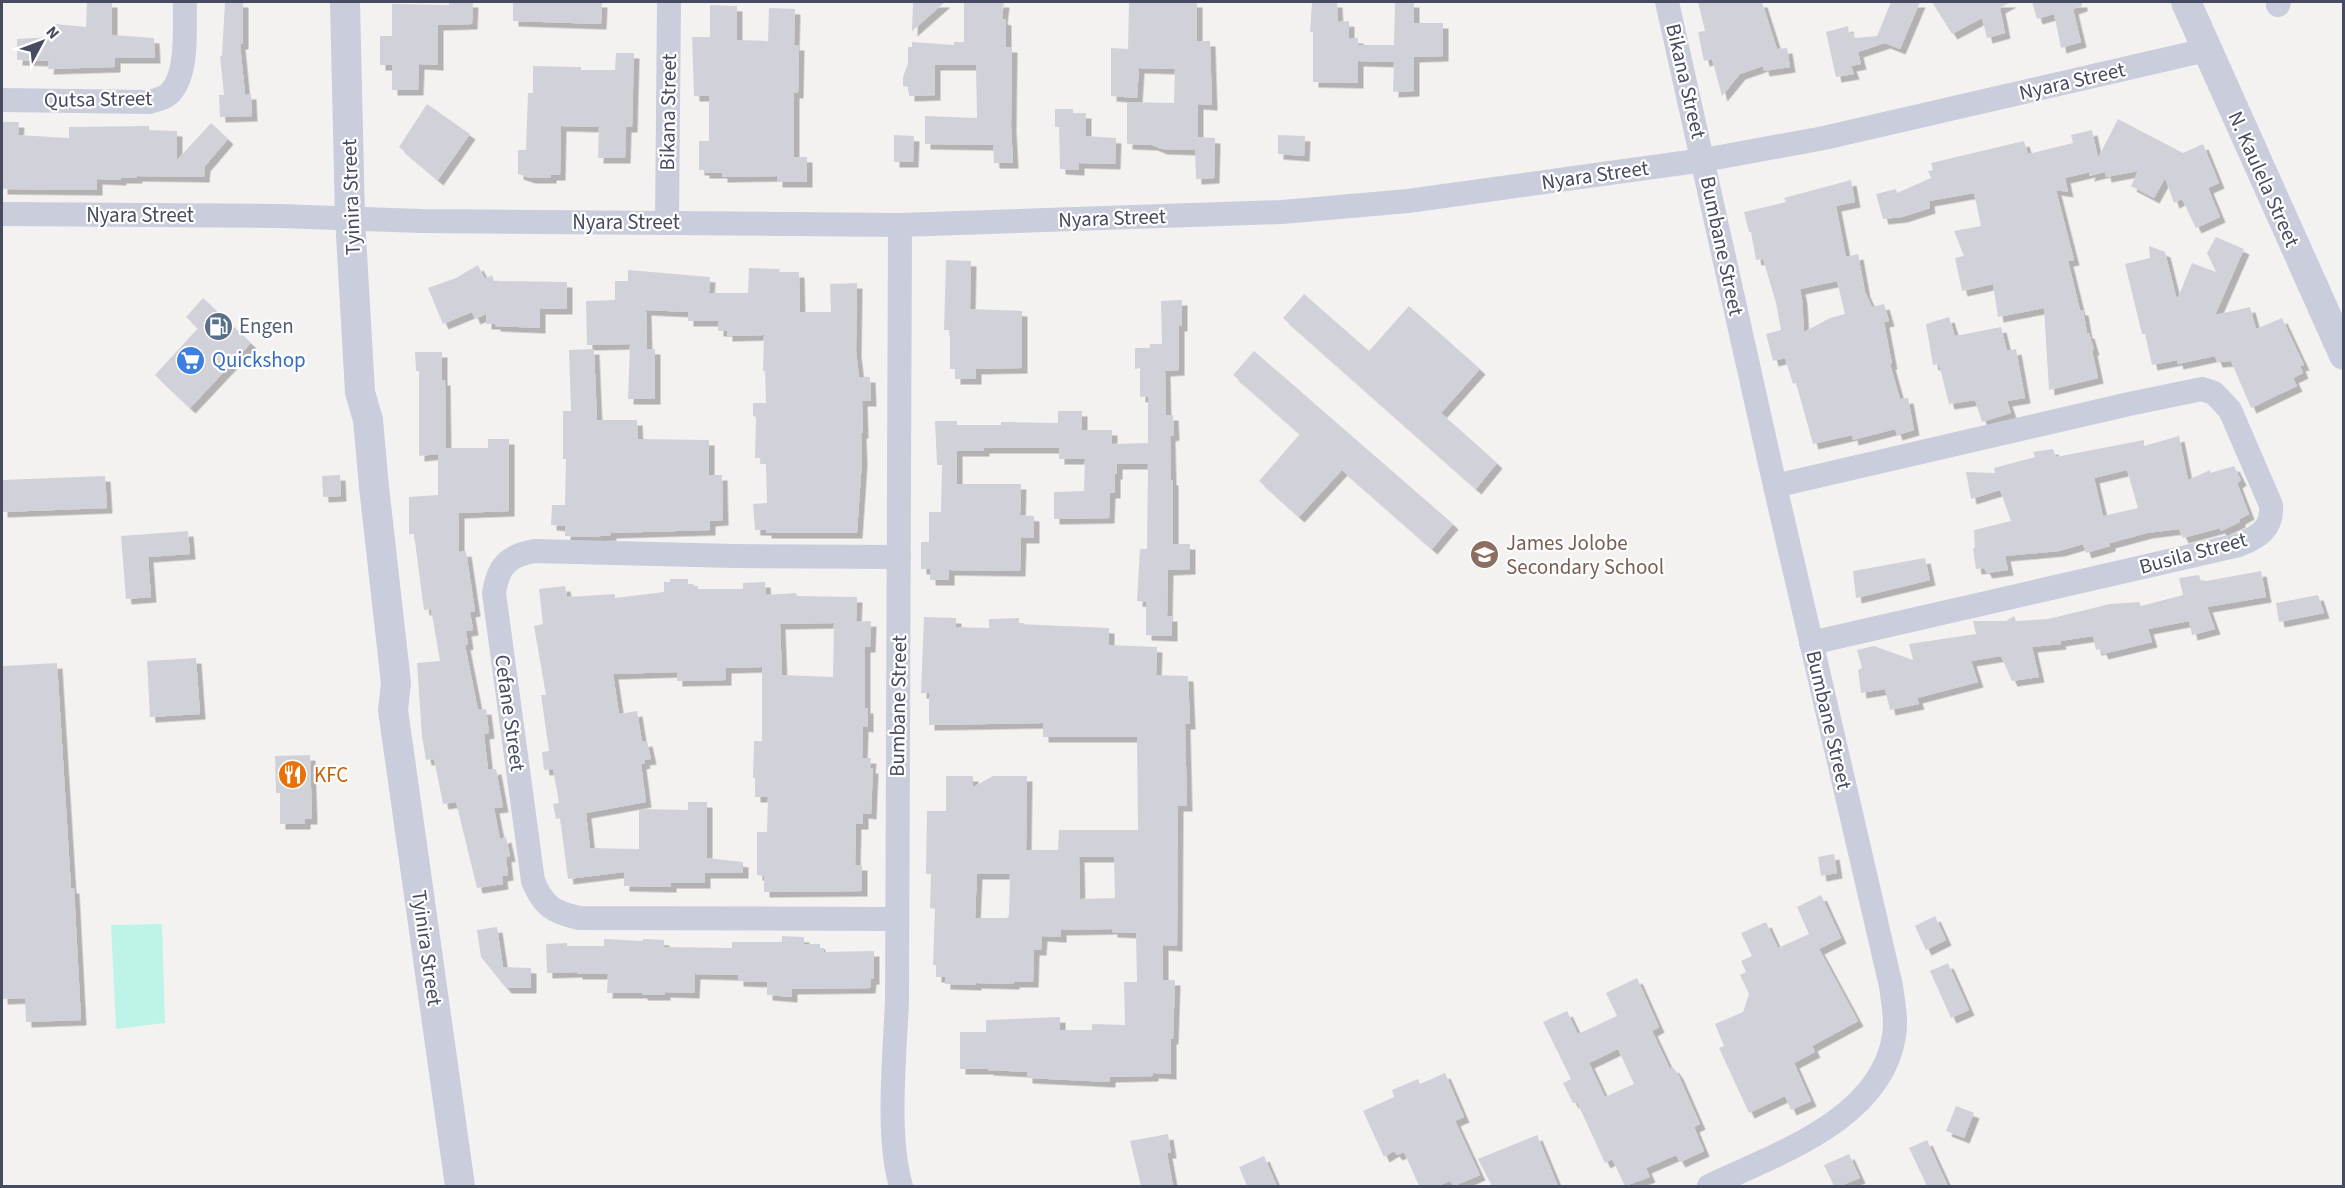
<svg xmlns="http://www.w3.org/2000/svg" width="2345" height="1188" font-family="'Source Sans 3',sans-serif">
  <style>
    .green { fill: #bdf4e7 }
    .building { fill: #d1d1d9; fill-rule: evenodd; filter: url(#shadow) }
    .lines { fill: none; stroke-linecap: round; stroke-linejoin: round }
    .minor { stroke: #cacddc; stroke-width: 24 }
    .tertiary { stroke: #cacddc; stroke-width: 30 }
    .labels { text-anchor: middle; stroke-width: 4.5; stroke-linejoin: round; paint-order: stroke }
    .street-label { font-size: 21px; fill: #474b61; stroke: #fff }
    .service-label { font-size: 21px; fill: #4e5e75; stroke: #fff; text-anchor: start }
    .shop-label { font-size: 21px; fill: #366cbe; stroke: #fff; text-anchor: start }
    .education-label { font-size: 21px; fill: #785e54; stroke: #fff; text-anchor: start }
    .food-label { font-size: 21px; fill: #c56008; stroke: #fff; text-anchor: start }
  </style>
  <defs>
    <filter id="shadow"><feDropShadow dx="5.5" dy="5.5" stdDeviation="0" flood-color="#0004"/></filter>
  </defs>
  <rect width="100%" height="100%" fill="#f4f2f1"/>
  <polygon class="green" points="162,924 165,1023 116,1029 111,925"/>
  <g class="building">
    <polygon points="87,2 112,2 112,35 154,38 155,58 115,58 115,67 48,69 49,61 17,60 17,39 50,37 54,36 55,24 86,27"/>
    <polygon points="225,2 243,2 243,44 240,44 245,94 251,94 252,116 220,117 219,95 224,95 220,56 222,56"/>
    <polygon points="449,2 473,2 472,24 438,25 438,65 419,64 418,90 392,90 392,65 380,65 380,36 392,36 392,4 449,5"/>
    <polygon points="513,2 602,2 601,24 513,21"/>
    <polygon points="913,2 945,2 912,31"/>
    <polygon points="964,2 1004,2 1002,19 1006,20 1006,47 1012,47 1011,126 1013,163 994,163 993,145 925,144 925,116 977,118 976,65 935,65 935,95 909,96 909,87 903,86 903,77 908,63 908,47 912,47 912,42 954,45 954,42 964,42"/>
    <polygon points="1129,2 1197,2 1197,41 1210,41 1212,105 1198,104 1198,137 1215,138 1214,178 1196,179 1195,150 1162,149 1152,145 1127,144 1127,102 1174,103 1175,69 1139,68 1137,98 1111,96 1111,48 1128,49"/>
    <polygon points="1312,2 1337,2 1338,22 1349,21 1349,38 1358,38 1358,45 1394,45 1395,2 1414,2 1414,23 1443,23 1443,56 1414,57 1414,91 1393,92 1394,62 1358,61 1358,83 1313,82 1313,32 1310,32"/>
    <polygon points="1698,2 1762,2 1777,49 1787,48 1790,67 1764,71 1763,66 1740,74 1722,96 1712,59 1704,61 1698,32 1705,31"/>
    <polygon points="1891,2 1920,2 1900,49 1885,43 1858,52 1861,64 1851,66 1854,74 1836,77 1826,32 1848,26 1849,34 1853,33 1854,38 1877,36"/>
    <polygon points="1932,2 2011,2 2000,8 2005,33 1987,38 1982,18 1952,34"/>
    <polygon points="2032,2 2082,2 2082,6 2073,9 2081,42 2061,48 2054,14 2037,19"/>
    <polygon points="710,5 737,6 737,40 768,41 769,8 795,9 794,45 799,45 798,93 794,93 794,157 807,157 807,182 777,182 777,176 722,177 722,173 704,173 704,170 699,170 699,141 709,141 709,96 694,96 692,37 710,37"/>
    <polygon points="616,53 634,53 632,127 626,127 625,158 598,158 599,127 561,126 560,175 551,175 551,178 530,178 518,174 518,150 526,150 528,93 533,93 533,66 581,67 581,70 615,70"/>
    <polygon points="427,104 470,134 438,180 399,147"/>
    <polygon points="1055,109 1073,109 1073,113 1086,113 1086,136 1116,138 1115,164 1079,163 1079,170 1060,169 1059,127 1055,127"/>
    <polygon points="2118,119 2183,153 2203,144 2219,183 2208,188 2220,217 2196,228 2182,199 2174,203 2165,178 2154,198 2131,186 2138,171 2106,177 2105,172 2089,176 2090,172 2065,178 2068,192 2056,190 2074,260 2068,261 2080,310 2083,310 2087,333 2089,333 2094,350 2092,350 2098,378 2049,390 2044,308 1998,317 1993,284 1962,291 1955,258 1964,256 1954,231 1981,226 1974,193 1929,201 1930,208 1902,217 1883,219 1876,194 1896,189 1897,193 1931,178 1928,171 1933,170 1931,163 2024,141 2028,154 2073,143 2071,135 2092,130 2098,158"/>
    <polygon points="2,122 19,122 18,135 69,138 69,127 149,126 149,130 177,131 177,160 211,123 228,139 205,166 204,177 137,176 137,178 121,178 121,180 97,179 97,190 2,189"/>
    <polygon points="894,135 914,136 913,162 894,162"/>
    <polygon points="1278,135 1305,136 1304,156 1278,154"/>
    <path d="M1851,180L1855,202L1836,206L1846,257L1858,254L1865,292L1872,307L1884,304L1889,321L1884,322L1892,364H1890L1900,399L1908,398L1914,430L1897,435L1895,429L1853,440L1852,435L1813,444L1796,383L1793,384L1785,358L1773,361L1766,334L1781,330L1776,303L1763,259L1756,260L1751,232H1749L1744,212L1786,202L1784,198ZM1837,281L1845,314L1830,318L1804,332L1802,299L1800,289Z"/>
    <polygon points="2216,237 2244,249 2215,315 2250,307 2256,329 2282,318 2304,365 2300,366 2303,373 2293,378 2297,386 2251,408 2231,361 2217,362 2215,356 2178,364 2177,360 2152,365 2145,334 2142,334 2125,264 2150,258 2149,246 2165,252 2177,300 2192,263 2216,272 2207,253"/>
    <polygon points="946,260 971,261 970,309 1022,311 1022,368 976,369 976,379 955,379 955,369 950,369 950,330 944,330"/>
    <polygon points="478,265 485,279 492,275 494,281 567,282 567,309 540,309 540,328 495,326 495,324 486,324 486,314 475,319 472,312 443,324 428,288 456,278"/>
    <polygon points="749,268 780,269 779,272 799,272 800,312 831,312 830,284 857,283 856,351 859,377 870,377 871,401 862,401 863,433 861,433 862,460 857,533 766,533 766,530 755,530 753,504 767,503 766,464 761,464 761,458 755,458 756,417 753,416 753,403 766,403 765,371 763,371 764,335 727,336 727,331 718,331 718,321 688,321 688,312 646,310 647,349 655,349 655,399 628,399 630,344 587,345 586,301 615,300 615,281 628,281 628,270 710,277 709,293 748,293"/>
    <polygon points="1304,294 1369,351 1409,306 1480,369 1441,413 1497,463 1476,489 1283,318"/>
    <polygon points="203,298 251,343 190,408 155,375 198,328 186,317"/>
    <polygon points="1182,300 1182,326 1179,326 1179,370 1165,371 1166,415 1173,415 1174,435 1170,436 1171,480 1173,480 1173,544 1190,544 1190,569 1168,570 1167,616 1172,616 1172,636 1146,635 1146,602 1137,601 1140,549 1147,549 1148,464 1117,464 1117,474 1115,474 1115,493 1110,493 1109,518 1054,519 1054,492 1084,491 1085,459 1059,459 1059,448 984,448 984,451 957,451 957,484 1021,484 1020,515 1034,516 1034,538 1021,538 1020,571 949,570 949,580 930,580 930,569 921,569 921,542 929,542 929,512 941,512 942,465 937,465 935,421 957,421 957,425 1001,425 1001,422 1058,423 1058,411 1082,411 1082,430 1112,430 1112,444 1148,443 1148,396 1140,397 1140,368 1135,369 1135,348 1150,348 1150,344 1162,344 1161,301"/>
    <polygon points="1949,317 1955,336 2001,327 2007,351 2016,349 2025,398 2007,401 2011,413 1982,422 1975,400 1949,404 1939,364 1933,365 1926,324"/>
    <polygon points="594,349 597,420 637,420 638,439 709,440 709,475 722,475 723,520 710,521 710,530 611,533 611,535 591,537 565,536 565,526 551,525 552,505 565,505 566,459 563,459 563,411 571,411 569,350"/>
    <polygon points="1254,351 1453,524 1432,549 1342,470 1299,517 1259,481 1300,434 1233,375"/>
    <polygon points="415,352 442,352 442,380 445,380 446,448 488,448 488,439 509,439 509,511 459,513 459,552 466,551 475,611 470,612 473,630 466,631 468,644 465,645 478,710 486,709 489,733 484,734 488,770 496,769 503,807 494,808 500,839 506,837 510,856 506,857 508,875 502,876 503,884 477,888 456,802 443,804 434,759 426,760 422,736 417,663 440,661 431,609 424,610 414,534 409,534 409,497 438,495 438,454 419,456 419,371 416,371"/>
    <path d="M2179,436L2188,480L2210,470V473L2234,466L2241,480L2237,483L2249,514L2240,519V522L2221,531L2220,528L2183,538L2179,529L2147,533L2110,543V546L2086,553L2083,544L2059,551L2005,556L2008,570L1987,573L1984,568L1976,569L1973,548H1975L1974,530L2011,521L2000,490L1971,499L1966,472L1995,473L1994,468L2035,457L2033,452L2053,449L2056,457L2144,440V446ZM2127,470L2138,508L2103,516L2094,478Z"/>
    <polygon points="340,475 341,496 323,497 322,476"/>
    <polygon points="105,476 107,508 2,512 2,480"/>
    <polygon points="188,531 190,554 148,557 151,597 126,599 121,536"/>
    <polygon points="1925,558 1930,580 1856,598 1853,571"/>
    <polygon points="2261,571 2266,597 2207,607 2215,629 2192,635 2189,621 2148,629 2152,642 2103,654 2101,649 2096,650 2093,636 2060,641 2061,644 2032,647 2039,677 2012,681 2001,656 1971,661 1978,682 1917,698 1919,704 1890,710 1885,689 1861,693 1858,670 1862,668 1857,650 1874,646 1913,660 1909,644 1976,634 1973,621 2006,621 2014,616 2016,621 2048,619 2110,604 2139,602 2141,606 2183,595 2179,578 2199,575 2201,582"/>
    <path d="M670,579H688V585L698,586V589H743V583L765,582L766,595L796,593L797,596L857,597L856,622L871,621L870,647H865V708H868V727L863,726L862,758H871L870,768H873L871,814L863,813V824H856L855,865H862V891L764,892V876L757,875V832H767L768,797H755V778H753L754,741H762V667L726,668V680L677,681V672L613,674L619,714L637,711L642,742L647,741L651,759L644,760L645,763L641,764L646,802L586,813L590,848L639,849V809L688,810V802H707V858L743,862V873H705V883H671V887L624,886V872L568,879L560,818L556,819L553,804L559,803L553,769L544,770L542,752L549,751L541,695H546L534,626L543,624L539,589L565,586L567,597L615,594V598L664,592V582H670ZM834,623L833,677L782,675L780,624Z"/>
    <polygon points="2318,595 2324,613 2279,622 2276,603"/>
    <path d="M924,617L956,618V627L989,628V619L1019,618V624L1109,628V645L1157,647L1156,675L1188,676L1190,724H1185L1187,806H1178L1177,946L1163,945V980H1175L1173,1039H1171V1074L1153,1073V1076L1110,1077V1082L1027,1078V1072L988,1070V1069H960V1032H986V1020L1060,1017V1030H1092V1024L1125,1025L1124,982H1137L1136,933L1112,932V929L1061,930V937L1042,936L1041,950H1034L1033,982H1014V984L976,983V985L945,984V977H936V965H933L935,909L930,908L931,874H926L927,811H946V776H973V787L993,776H1027L1026,850H1058L1059,830H1138L1137,737H1043V723L929,725V693H921ZM1079,857H1114L1115,898L1080,899ZM977,874H1010L1009,915L1007,918H975Z"/>
    <polygon points="196,658 200,714 150,717 147,661"/>
    <polygon points="57,663 71,888 74,888 81,1020 26,1022 25,998 2,999 2,666"/>
    <polygon points="310,755 312,819 305,819 305,824 280,824 280,793 276,793 275,756"/>
    <polygon points="1834,854 1837,873 1821,876 1818,857"/>
    <polygon points="1821,895 1841,938 1819,949 1858,1021 1812,1046 1815,1052 1794,1063 1811,1101 1791,1110 1785,1096 1749,1113 1719,1048 1724,1046 1715,1024 1743,1012 1749,994 1740,975 1746,972 1741,961 1752,956 1741,933 1766,922 1778,948 1809,934 1797,907"/>
    <polygon points="1935,916 1946,940 1926,950 1915,926"/>
    <polygon points="497,927 503,967 531,968 531,988 506,988 481,957 477,930"/>
    <polygon points="782,936 804,937 804,944 820,944 820,948 824,948 824,952 874,951 874,979 871,979 870,988 792,989 792,997 767,995 767,982 738,981 738,975 695,974 694,993 665,992 665,995 642,995 642,993 607,993 608,974 577,974 577,972 547,973 546,944 567,943 567,946 604,946 604,939 643,941 643,939 664,940 664,947 732,948 732,942 782,942"/>
    <polygon points="1948,963 1969,1010 1951,1018 1930,971"/>
    <path d="M1637,978L1659,1027L1652,1031L1670,1069L1673,1067L1678,1074L1700,1124L1694,1127L1704,1151L1680,1162L1676,1155L1646,1168L1650,1177L1625,1186L1612,1159L1605,1163L1577,1102L1573,1103L1563,1083L1571,1079L1543,1022L1567,1011L1578,1034L1617,1016L1606,993ZM1618,1049L1634,1084L1605,1097L1589,1063Z"/>
    <polygon points="1445,1073 1464,1117 1455,1121 1480,1175 1454,1186 1450,1181 1438,1186 1419,1186 1404,1152 1397,1155 1394,1151 1384,1157 1363,1111 1394,1097 1392,1090 1418,1079 1420,1084"/>
    <polygon points="1956,1106 1974,1113 1964,1138 1946,1131"/>
    <polygon points="1168,1134 1171,1153 1167,1153 1173,1186 1141,1186 1130,1141"/>
    <polygon points="1537,1135 1558,1186 1492,1186 1478,1159"/>
    <polygon points="1927,1140 1931,1149 1948,1186 1927,1186 1909,1148"/>
    <polygon points="1849,1154 1860,1178 1840,1186 1834,1186 1824,1165"/>
    <polygon points="1264,1156 1277,1186 1247,1186 1239,1167"/>
  </g>
  <g class="lines">
    <g class="minor">
      <path d="M1667,2L1775,486L1891,986C1893,1002 1897,1020 1894,1036C1881,1120 1776,1154 1709,1186"/>
      <polyline points="2278,5 2279,2"/>
      <path d="M2,100L149,102C157,100 165,98 170,93C189,73 184,27 185,2"/>
      <polyline points="2,214 279,216 421,221 900,225 1282,212 1408,201 1704,160 1824,138 2206,50"/>
      <polyline points="667,222 669,2"/>
      <path d="M900,225L897,1000C895,1054 886,1136 901,1186"/>
      <path d="M1775,486L2129,404L2202,389L2214,393L2230,410L2271,505C2273,529 2258,537 2239,545L1811,643"/>
      <path d="M896,919L579,918C553,912 544,907 533,881L494,593C498,567 507,556 534,551L735,556L899,557"/>
    </g>
    <g class="tertiary">
      <polyline points="345,2 350,218 360,392 368,420 374,487 396,683 393,710 460,1186"/>
      <polyline points="2186,2 2344,355"/>
    </g>
  </g>
  <defs>
    <symbol id="fuel-disc" viewBox="-11 -11 22 22"><circle r="9.5" fill="#5c6f8a" stroke="#fff"/><path d="M-5.5-6h7V0h2V4h1.3V-2.5L3-4.5l.8-.8L6-3V5H2.5V1h-1V6h-7ZM-4.2-4.7v3.2H.2V-4.7Z" fill="#fff"/></symbol>
    <symbol id="supermarket-disc" viewBox="-11 -11 22 22"><circle r="9.5" fill="#3f7fe0" stroke="#fff"/><path d="M-6-5.5h2.5l.6 2H6L4.5 2H-2.5L-4.4-4H-6ZM-1.5 3.2a1.3 1.3 0 1 0 .1 0ZM3 3.2a1.3 1.3 0 1 0 .1 0Z" fill="#fff"/></symbol>
    <symbol id="school-disc" viewBox="-11 -11 22 22"><circle r="9.5" fill="#8d6e63" stroke="#fff"/><path d="M0-5L7-2L0 1L-7-2ZM-4 1L0 2.5L4 1V4Q0 6-4 4Z" fill="#fff"/></symbol>
    <symbol id="restaurant-disc" viewBox="-11 -11 22 22"><circle r="9.5" fill="#e8710a" stroke="#fff"/><path d="M-5-6h1v4h1v-4h1v4h1v-4h1v5L-1.5 .5V6h-2V.5L-5-1ZM5-6V6H3V1.5H1.5Q1.5-4 5-6Z" fill="#fff"/></symbol>
  </defs>
  <g fill-rule="evenodd">
    <use href="#fuel-disc" x="202" y="310" width="33" height="33"/>
    <use href="#supermarket-disc" x="174" y="344" width="33" height="33"/>
    <use href="#school-disc" x="1468" y="538" width="33" height="33"/>
    <use href="#restaurant-disc" x="276" y="758" width="33" height="33"/>
  </g>
  <g class="labels">
    <g class="street-label">
      <text transform="translate(1686 81) rotate(77)" y="7">Bikana Street</text>
      <text transform="translate(2072 81) rotate(-13)" y="7">Nyara Street</text>
      <text transform="translate(98 99) rotate(-1)" y="7">Qutsa Street</text>
      <text transform="translate(668 112) rotate(-89)" y="7">Bikana Street</text>
      <text transform="translate(1595 175) rotate(-8)" y="7">Nyara Street</text>
      <text transform="translate(2264 179) rotate(66)" y="7">N. Kaulela Street</text>
      <text transform="translate(351 197) rotate(-92)" y="7">Tyinira Street</text>
      <text x="140" y="222">Nyara Street</text>
      <text transform="translate(1112 218) rotate(-2)" y="7">Nyara Street</text>
      <text x="626" y="229">Nyara Street</text>
      <text transform="translate(1722 246) rotate(78)" y="7">Bumbane Street</text>
      <text transform="translate(2193 553) rotate(-15)" y="7">Busila Street</text>
      <text transform="translate(898 706) rotate(-89)" y="7">Bumbane Street</text>
      <text transform="translate(510 713) rotate(82)" y="7">Cefane Street</text>
      <text transform="translate(1829 720) rotate(77)" y="7">Bumbane Street</text>
      <text transform="translate(427 948) rotate(82)" y="7">Tyinira Street</text>
    </g>
    <g class="service-label">
      <text x="239" y="333">Engen</text>
    </g>
    <g class="shop-label">
      <text x="212" y="367">Quickshop</text>
    </g>
    <g class="education-label">
      <text x="1506" y="550">James Jolobe<tspan x="1506" dy="24">Secondary School</tspan></text>
    </g>
    <g class="food-label">
      <text x="314" y="782">KFC</text>
    </g>
  </g>
  <rect width="2345" height="1188" fill="none" stroke="#474b61" stroke-width="6"/>
  <g transform="translate(42 42) rotate(49)" stroke="#ffffff" stroke-width="4.5" paint-order="stroke">
  <path d="M0-4.5L10 22L0 15L-10 22Z" fill="#474b61"/>
  <text y="-9" font-size="16" font-weight="bold" text-anchor="middle" fill="#474b61">N</text>
  </g>
</svg>
